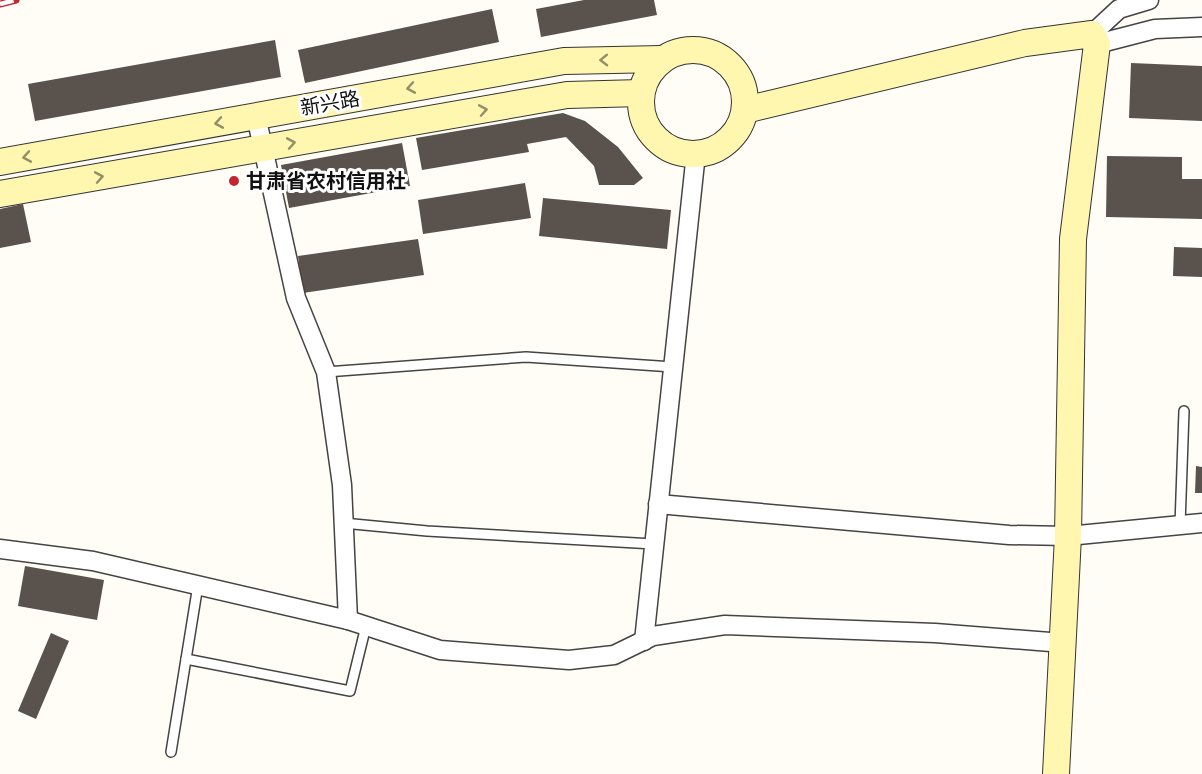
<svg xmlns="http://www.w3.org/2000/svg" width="1202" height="774" font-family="'Crimson Pro','Noto Sans SC',serif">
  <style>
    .building { fill: #5a524d }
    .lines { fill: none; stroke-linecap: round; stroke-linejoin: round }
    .lane-casing { stroke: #444; stroke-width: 12 }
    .street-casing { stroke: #444; stroke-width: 21 }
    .secondary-casing { stroke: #333; stroke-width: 28 }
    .lane { stroke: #fff; stroke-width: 9 }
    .street { stroke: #fff; stroke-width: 18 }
    .secondary { stroke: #fff6b0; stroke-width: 26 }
    .rail-casing { stroke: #c4262e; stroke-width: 7 }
    .rail { stroke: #fff; stroke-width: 4.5; stroke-dasharray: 14; stroke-linecap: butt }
    .oneway { stroke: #948f68 }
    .poi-dot { fill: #c4262e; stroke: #fff; stroke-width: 2 }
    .labels { text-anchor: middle; stroke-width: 6; stroke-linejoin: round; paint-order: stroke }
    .street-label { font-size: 20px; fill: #111; stroke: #fff }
    .poi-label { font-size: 20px; font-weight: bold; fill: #111; stroke: #fff; text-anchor: start }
  </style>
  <rect width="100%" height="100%" fill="#fffdf5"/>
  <g class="building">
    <polygon points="584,0 654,0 657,15 541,37 536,9"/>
    <polygon points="492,9 499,42 305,83 298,50"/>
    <polygon points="275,40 281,77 35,121 28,84"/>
    <polygon points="1131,63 1202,66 1202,121 1129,118"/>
    <polygon points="563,113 585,121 618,147 643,178 634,185 599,185 594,166 566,137 527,144 529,152 422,170 416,138"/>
    <polygon points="402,143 410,186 289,208 281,165"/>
    <polygon points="1107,156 1182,157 1182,179 1202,179 1202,219 1106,217"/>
    <polygon points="525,183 531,218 423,234 418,200"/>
    <polygon points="543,198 671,210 667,249 539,236"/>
    <polygon points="23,204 31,242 0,248 0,209"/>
    <polygon points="418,239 424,275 303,293 298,256"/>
    <polygon points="1174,247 1202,248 1202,277 1173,276"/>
    <polygon points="1196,466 1202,467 1202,493 1195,493"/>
    <polygon points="25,566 104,580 97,620 18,606"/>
    <polygon points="51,633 69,641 36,719 18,711"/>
  </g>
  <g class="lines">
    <defs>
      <g id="lane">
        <polyline points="326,372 526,357 673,367"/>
        <polyline points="343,523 427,531 654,544"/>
        <polyline points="1180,525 1184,411"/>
        <polyline points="186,659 350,691 366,626"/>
        <polyline points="171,752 198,585"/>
      </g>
      <g id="street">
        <polyline points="1092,34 1119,9 1149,0"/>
        <polyline points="1097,44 1155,29 1202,27"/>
        <polyline points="256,116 296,298 326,372 342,485 348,620"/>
        <polyline points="658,504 1009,535 1068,536 1202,523"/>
        <polyline points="0,549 93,561 348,620 440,650 569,660 614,655 653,636 725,625 935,633 1063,643"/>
        <polyline points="644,641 696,153"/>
      </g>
      <g id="secondary">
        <circle cx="693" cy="102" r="52"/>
        <polyline points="745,110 1025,43 1092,34 1097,44 1073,239 1068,536 1056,774"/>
        <polyline points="0,162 564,61 662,59"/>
        <polyline points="0,194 567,95 641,93"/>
      </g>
    </defs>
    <use href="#lane" class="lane-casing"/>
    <use href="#street" class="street-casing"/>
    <use href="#secondary" class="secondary-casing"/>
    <use href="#lane" class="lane"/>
    <use href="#street" class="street"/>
    <use href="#secondary" class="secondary"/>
    <defs>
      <polyline id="rail" points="0,4 16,0"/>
    </defs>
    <use href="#rail" class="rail-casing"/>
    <use href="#rail" class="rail"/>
  </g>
  <defs><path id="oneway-chevron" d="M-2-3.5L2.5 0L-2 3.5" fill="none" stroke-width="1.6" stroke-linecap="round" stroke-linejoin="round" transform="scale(1.5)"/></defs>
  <g class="oneway">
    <use href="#oneway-chevron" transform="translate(604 60) rotate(179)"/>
    <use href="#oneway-chevron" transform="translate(411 88) rotate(170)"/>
    <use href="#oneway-chevron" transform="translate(483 110) rotate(-10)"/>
    <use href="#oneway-chevron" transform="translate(219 123) rotate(170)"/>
    <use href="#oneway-chevron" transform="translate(291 143) rotate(-10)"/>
    <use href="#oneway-chevron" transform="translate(27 157) rotate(170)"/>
    <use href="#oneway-chevron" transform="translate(99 177) rotate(-10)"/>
  </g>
  <circle class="poi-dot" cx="234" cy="181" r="6"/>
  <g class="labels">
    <g class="street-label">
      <text transform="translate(330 103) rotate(-10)" y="7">新兴路</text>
    </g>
    <g class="poi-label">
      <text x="246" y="188">甘肃省农村信用社</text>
    </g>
  </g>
</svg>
